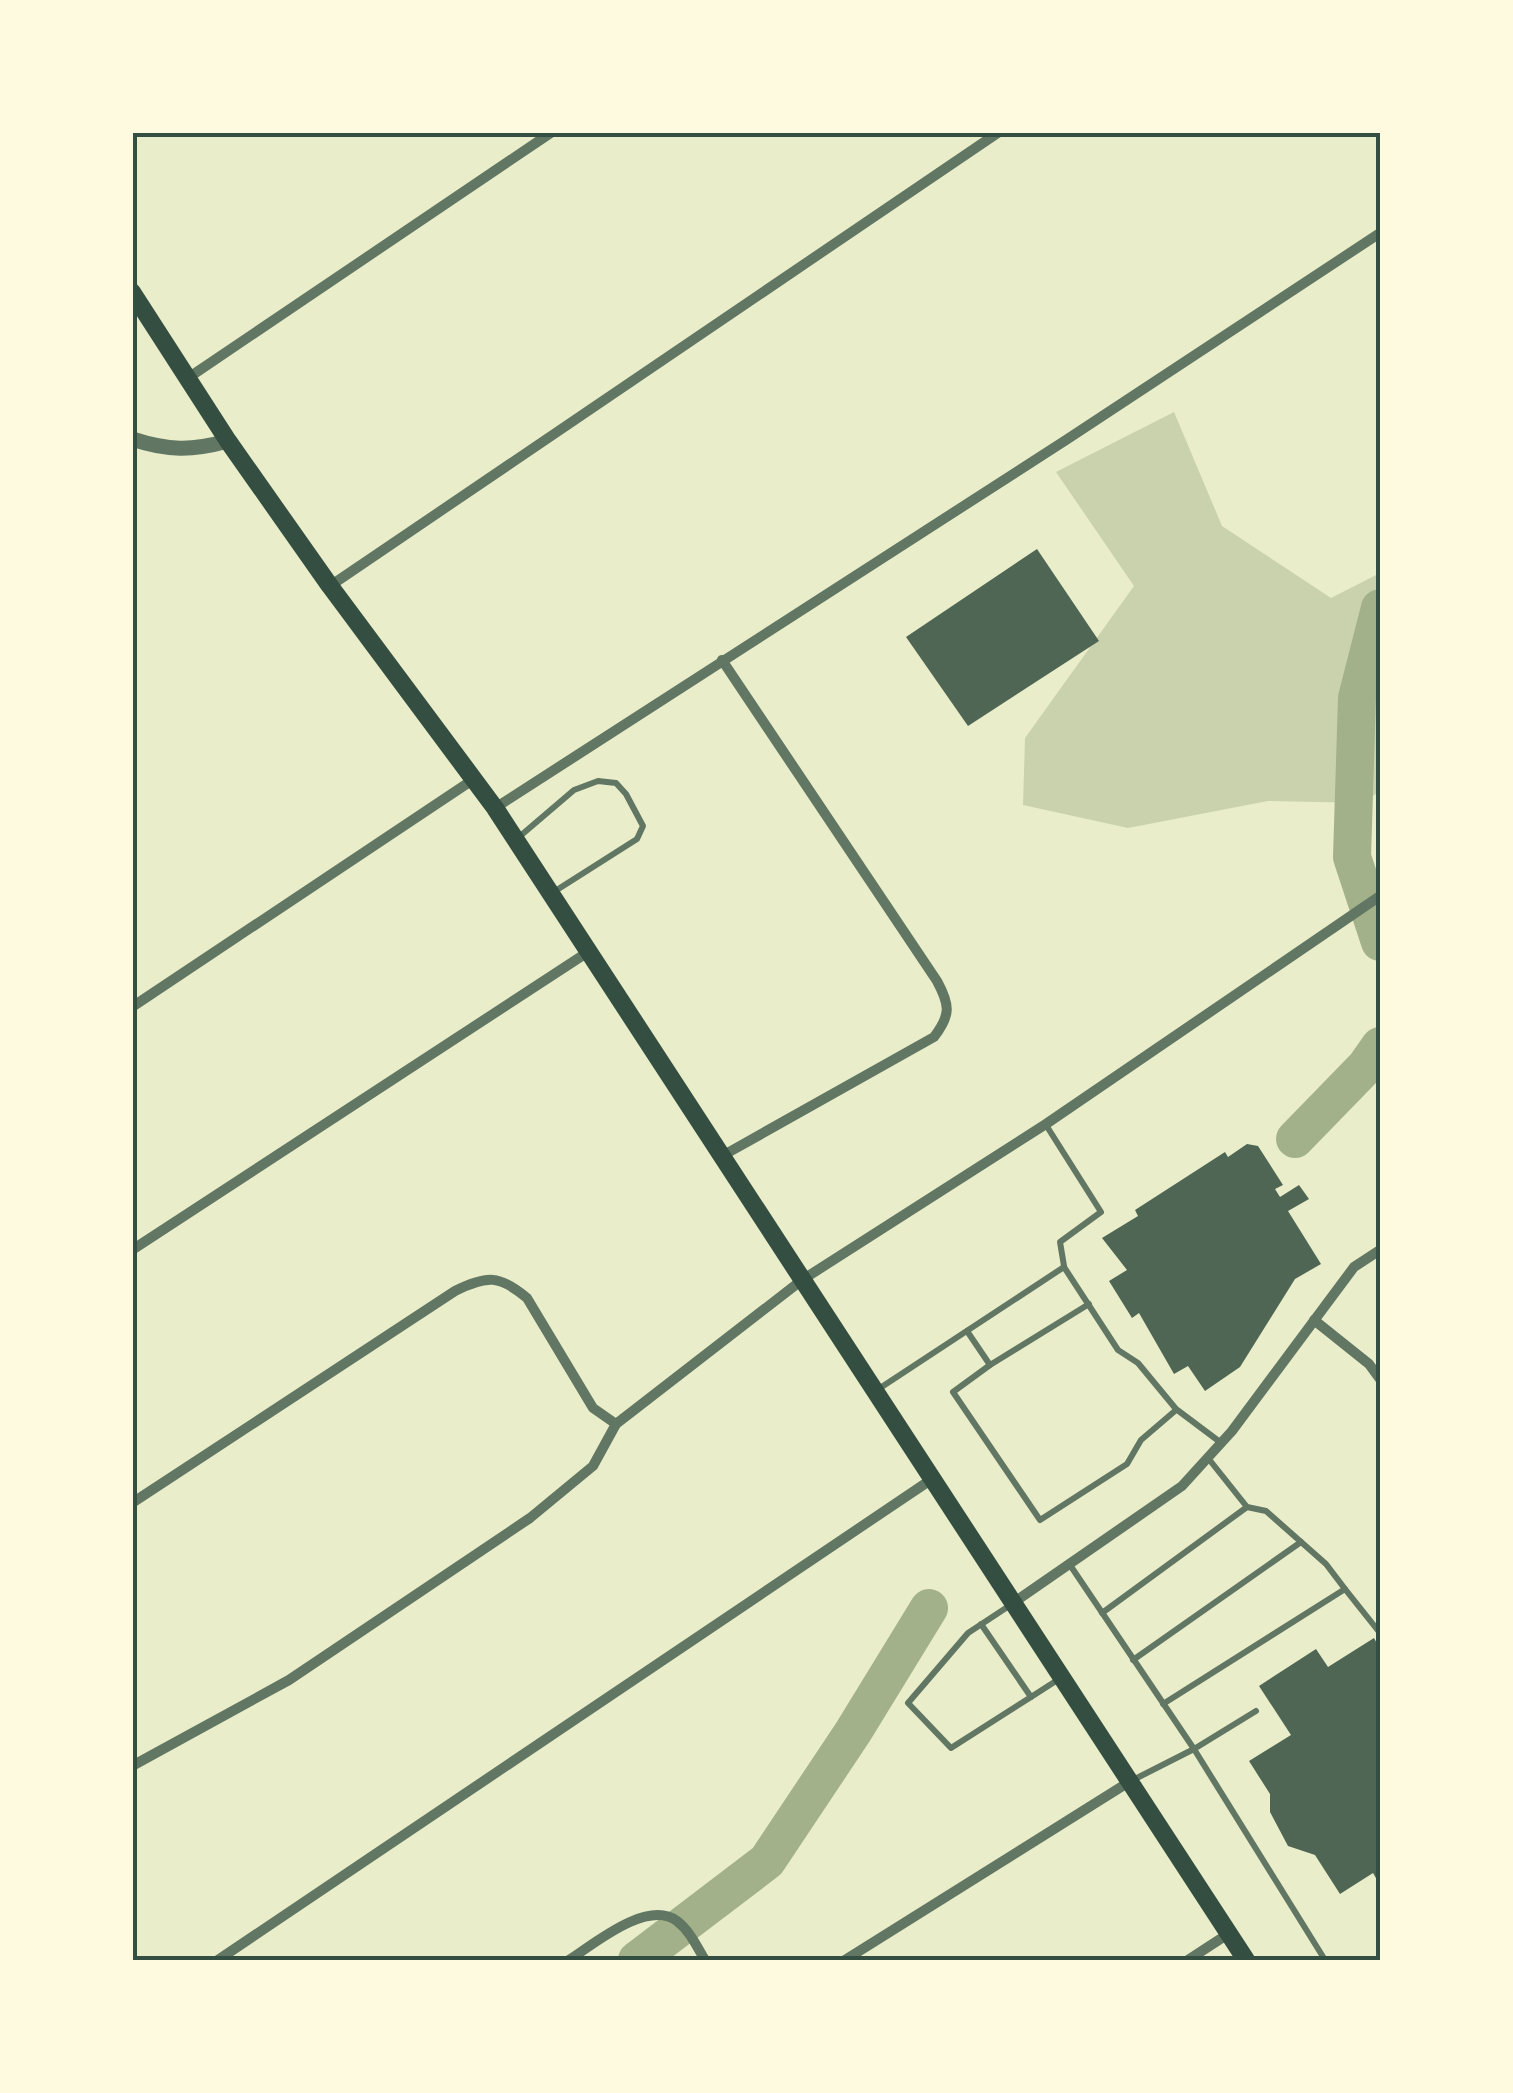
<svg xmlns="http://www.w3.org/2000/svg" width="1513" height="2093" font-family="Raleway,sans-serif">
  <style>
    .green { fill: #cad2ad }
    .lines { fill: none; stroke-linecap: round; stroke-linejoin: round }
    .river { stroke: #a3b18a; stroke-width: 38 }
    .building { fill: #4f6655 }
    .service { stroke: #617663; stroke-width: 6 }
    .minor { stroke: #617663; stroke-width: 10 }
    .tertiary { stroke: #617663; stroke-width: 15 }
    .secondary { stroke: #344e41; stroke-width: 18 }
    .neatline { fill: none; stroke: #344e41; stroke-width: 4 }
  </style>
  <rect width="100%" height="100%" fill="#e9edc9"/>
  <polygon class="green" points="1174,412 1222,526 1331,598 1380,573 1380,791 1363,803 1268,801 1128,828 1023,805 1025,738 1134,586 1056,472"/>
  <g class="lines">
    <g class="river">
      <polyline points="1380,608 1357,698 1352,857 1380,942"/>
      <polyline points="1295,1139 1366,1066 1380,1046"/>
      <polyline points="637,1960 767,1861 853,1732 929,1608"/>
    </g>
  </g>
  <g class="building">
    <polygon points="1037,549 1099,641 968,726 906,637"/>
    <polygon points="1247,1144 1258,1146 1283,1185 1275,1189 1280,1197 1299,1185 1309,1199 1288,1211 1321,1264 1295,1279 1240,1367 1205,1391 1188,1366 1174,1374 1139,1313 1132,1318 1109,1281 1127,1270 1102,1238 1138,1216 1135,1210 1225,1152 1228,1157"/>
    <polygon points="1374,1638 1380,1649 1380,1885 1373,1873 1340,1894 1315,1855 1288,1846 1270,1812 1270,1794 1249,1761 1291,1735 1259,1686 1316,1649 1328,1667"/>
  </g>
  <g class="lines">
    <g class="service">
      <polyline points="519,837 574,790 598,781 616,783 626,794 643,826 637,839 552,893"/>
      <polyline points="1046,1125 1101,1212 1060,1242 1064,1266"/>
      <polyline points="967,1331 990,1365 1089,1304"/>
      <polyline points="990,1365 953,1392 1040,1520 1127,1464 1141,1440 1176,1410"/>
      <polyline points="877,1390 1064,1267 1118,1350 1138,1363 1176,1409 1220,1442"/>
      <polyline points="1070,1565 1194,1749 1131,1781"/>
      <polyline points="1345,1589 1380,1633"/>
      <polyline points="1102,1613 1247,1507 1208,1458"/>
      <polyline points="981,1624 1031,1697 951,1748 908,1703 968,1633 1012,1604"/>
      <polyline points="1133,1660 1301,1542"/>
      <polyline points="1031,1697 1059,1679"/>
      <polyline points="1163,1704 1345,1589 1326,1564 1266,1511 1247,1507"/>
      <polyline points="1256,1711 1194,1749 1325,1960"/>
    </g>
    <g class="minor">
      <polyline points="188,378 552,132"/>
      <polyline points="330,586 999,132"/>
      <path d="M722,660L937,981C950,1005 951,1015 934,1037L722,1156"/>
      <polyline points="495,808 1066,440 1380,233"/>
      <polyline points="132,1007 474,779"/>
      <polyline points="132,1250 588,952"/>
      <polyline points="1314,1320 1369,1364 1380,1379"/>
      <path d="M132,1503L455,1291C487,1275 500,1275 527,1298L593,1408L616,1424"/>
      <polyline points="1013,1603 1182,1486 1232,1431 1354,1267 1380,1250"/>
      <polyline points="132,1766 289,1680 530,1518 593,1466 616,1424 802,1280 1046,1124 1380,896"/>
      <polyline points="218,1960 932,1479"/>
      <path d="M569,1960C594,1944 647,1899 677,1921C690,1931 697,1947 705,1960"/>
      <polyline points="845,1960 1129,1782"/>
      <polyline points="1188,1960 1228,1934"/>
    </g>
    <path class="tertiary" d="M132,439C169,451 191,451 228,441"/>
    <polyline class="secondary" points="132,292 228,441 330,586 495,808 1246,1960"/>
  </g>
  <rect width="1513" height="2093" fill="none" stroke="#fefae0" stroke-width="270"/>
  <rect x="135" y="135" width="1243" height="1823" class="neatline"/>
</svg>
